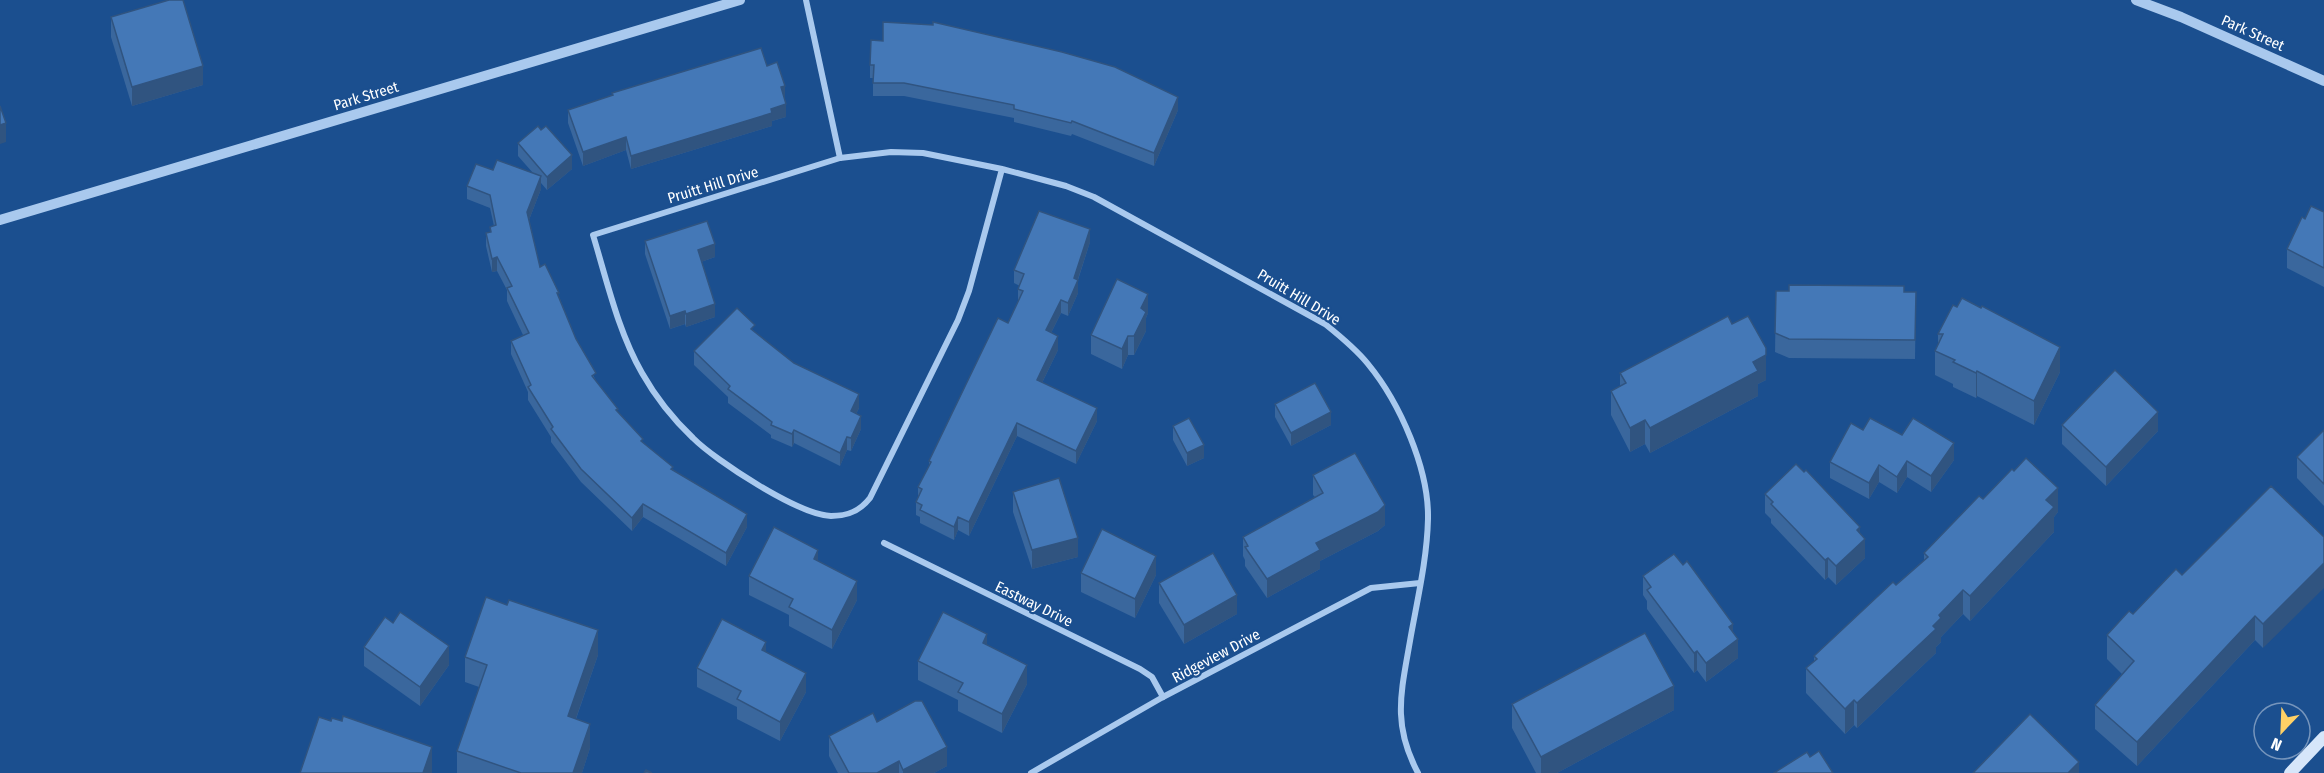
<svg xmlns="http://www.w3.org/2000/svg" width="2324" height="773" font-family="'Fira Sans Condensed',sans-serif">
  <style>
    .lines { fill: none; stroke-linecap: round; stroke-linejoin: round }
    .minor { stroke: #a9c9ee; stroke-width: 6 }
    .tertiary { stroke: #a9c9ee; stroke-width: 10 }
    .secondary { stroke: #d6e6fa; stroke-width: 12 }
    .wall { fill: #3a679d }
    .shaded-wall { fill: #305480 }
    .building { fill: #4478b7; stroke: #305480; stroke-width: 1.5 }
    .labels { text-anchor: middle; stroke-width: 4.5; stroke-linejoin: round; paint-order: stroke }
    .street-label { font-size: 15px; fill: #fff; stroke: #1b4f8f }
  </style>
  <rect width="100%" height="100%" fill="#1b4f8f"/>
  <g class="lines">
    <g class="minor">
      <polyline points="806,0 840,158"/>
      <path d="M1002,169L969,291L958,320L870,498C860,511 848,516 831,516C799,515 716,461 693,438C673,419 655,396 642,373C618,331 607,281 593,235L840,158L891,152L923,153L1002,169L1066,186L1094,197L1325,324C1340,336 1356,349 1368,364C1400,403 1429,469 1428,519C1427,560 1417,601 1410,641C1401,693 1392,724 1418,773"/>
      <polyline points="884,543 1140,669 1152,677 1163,697"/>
      <polyline points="1031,773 1163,697 1371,588 1420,583"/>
    </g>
    <g class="tertiary">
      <polyline points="2136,0 2181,17 2324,81"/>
      <polyline points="0,220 740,0"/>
    </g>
    <polyline class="secondary" points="2290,773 2324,737"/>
  </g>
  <g class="wall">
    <polygon points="111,17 203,85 132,106 111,37"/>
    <polygon points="883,41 1178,110 1154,166 1072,134 1071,136 1014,122 1014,118 904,96 873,96 873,78 870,78 870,65"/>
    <polygon points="767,66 785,99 786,117 772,121 772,126 631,169 626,150 583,166 568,123 568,110"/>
    <polygon points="518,143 572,169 547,190 541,183 541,189 529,220 540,267 559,297 576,339 596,381 618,413 643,443 673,470 747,527 726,566 643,517 632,531 581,482 551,442 551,437 528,400 528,392 511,354 511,341 523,335 507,301 507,290 497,271 492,272 486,246 486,233 490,232 490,227 494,226 490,208 467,199 467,186 493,170 533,173 518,156"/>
    <polygon points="2324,212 2324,287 2287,268 2287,249 2305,219"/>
    <polygon points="645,241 715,257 701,262 715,317 686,327 685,324 670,329 645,254"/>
    <polygon points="1090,242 1078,280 1078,293 1068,316 1061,313 1051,333 1058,350 1042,383 1097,421 1076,464 1017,436 969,536 958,530 954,540 920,523 920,517 916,515 916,502 918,498 918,487 929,466 929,461 1008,323 1018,301 1018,289 1020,286 1014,283 1014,270"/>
    <polygon points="1776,291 1916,292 1915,359 1789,358 1775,352"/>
    <polygon points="1953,305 2060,372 2034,425 1977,396 1976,398 1953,387 1953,384 1935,375 1935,351 1938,345 1938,334"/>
    <polygon points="1148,313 1146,318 1146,331 1134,355 1128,355 1122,369 1091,354 1091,335"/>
    <polygon points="1732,324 1766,380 1758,384 1758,396 1650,453 1645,444 1630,452 1611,415 1611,391 1620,386 1620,373"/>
    <polygon points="755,333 794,363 859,408 856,414 861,429 851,451 847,450 840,466 794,443 792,447 771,438 771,435 728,403 728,397 694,365 694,351"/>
    <polygon points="1275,404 1331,425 1291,446 1275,417"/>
    <polygon points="2062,425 2158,431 2106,486 2062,444"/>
    <polygon points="1173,426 1204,458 1187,466 1173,440"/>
    <polygon points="1863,430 1902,435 1954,460 1931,492 1907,477 1897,493 1879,482 1869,499 1830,478 1830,462"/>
    <polygon points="2324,430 2324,506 2297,478 2297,457"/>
    <polygon points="1313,475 1385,525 1378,531 1320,561 1320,569 1267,598 1245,566 1245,560 1243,556 1243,537 1315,497 1313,495"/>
    <polygon points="2271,486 2263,648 2255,640 2137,766 2095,729 2095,705 2122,674 2107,659 2107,635 2182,575"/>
    <polygon points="1013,492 1078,557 1032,569 1013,512"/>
    <polygon points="1765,494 1860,534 1865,558 1836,585 1828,577 1825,580 1771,523 1771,519 1765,513"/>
    <polygon points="1983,499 2058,512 2054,517 2054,532 1970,621 1963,614 1941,637 1941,642 1936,647 1936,653 1857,728 1854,725 1845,734 1806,693 1806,668 1814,661 1814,656 1924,560 1924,553"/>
    <polygon points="818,561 857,600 832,649 789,626 789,615 749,595 749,576"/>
    <polygon points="1081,573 1156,575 1135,618 1081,592"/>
    <polygon points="1643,576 1733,632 1738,658 1706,682 1697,670 1694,673 1647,609 1647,601 1643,595"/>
    <polygon points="1159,583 1237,614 1184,644 1159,603"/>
    <polygon points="393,623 449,665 420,706 364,666 364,647"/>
    <polygon points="987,645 1027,684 1002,733 958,711 958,700 918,680 918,661"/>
    <polygon points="766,653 806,692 780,741 737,719 737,707 697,687 697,668"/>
    <polygon points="598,655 576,719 590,748 582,773 457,773 457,751 479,687 465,682 465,657"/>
    <polygon points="1512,704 1674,710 1557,773 1536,773 1512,728"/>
    <polygon points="877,722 947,766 934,773 838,773 829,756 829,736"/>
  </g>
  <g class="shaded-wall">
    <polygon points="203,66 203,85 132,106 132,87"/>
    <polygon points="785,86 785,99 781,100 781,87"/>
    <polygon points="1178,97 1178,110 1154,166 1154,153"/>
    <polygon points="786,104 786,117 772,121 772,126 631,169 631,156"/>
    <polygon points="6,123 6,142 0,144 0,125"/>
    <polygon points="626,137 626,150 583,166 583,152"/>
    <polygon points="572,155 572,169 547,190 547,177"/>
    <polygon points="541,176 541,189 527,225 527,212"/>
    <polygon points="1090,229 1090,242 1077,282 1078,280 1078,293 1068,316 1068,303 1074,278"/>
    <polygon points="715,244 715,257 698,263 698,250"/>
    <polygon points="497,257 497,271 492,272 492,259"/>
    <polygon points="1148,294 1148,313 1146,318 1146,331 1134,355 1134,336 1141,308"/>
    <polygon points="1061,300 1061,313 1046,343 1046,330"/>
    <polygon points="715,304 715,317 686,327 686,314"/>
    <polygon points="685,311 685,324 670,329 670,316"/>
    <polygon points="1058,336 1058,350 1037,393 1037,380"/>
    <polygon points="1128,336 1128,355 1122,369 1122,349"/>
    <polygon points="2060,347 2060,372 2034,425 2034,401"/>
    <polygon points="1766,355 1766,380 1758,384 1758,396 1650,453 1650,428 1753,362"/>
    <polygon points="1977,371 1977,396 1976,398 1976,373"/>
    <polygon points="859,394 859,408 851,424 851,411"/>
    <polygon points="1097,408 1097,421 1076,464 1076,451"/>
    <polygon points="1331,412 1331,425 1291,446 1291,433"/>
    <polygon points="2158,412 2158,431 2106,486 2106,467"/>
    <polygon points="861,416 861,429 851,451 851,438"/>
    <polygon points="1645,420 1645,444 1630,452 1630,428"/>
    <polygon points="1017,423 1017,436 969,536 969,522"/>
    <polygon points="794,430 794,443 792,447 792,434"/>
    <polygon points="847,437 847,450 840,466 840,453"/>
    <polygon points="1954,443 1954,460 1931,492 1931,476"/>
    <polygon points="1204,445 1204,458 1187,466 1187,453"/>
    <polygon points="1907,461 1907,477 1897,493 1897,477"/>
    <polygon points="1879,465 1879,482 1869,499 1869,483"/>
    <polygon points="2058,488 2058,512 2054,517 2054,532 1970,621 1970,596 2046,500"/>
    <polygon points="643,504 643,517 632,531 632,518"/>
    <polygon points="1385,505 1385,525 1378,531 1320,561 1320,569 1267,598 1267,579 1316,543"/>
    <polygon points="747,514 747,527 726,566 726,553"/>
    <polygon points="958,517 958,530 954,540 954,527"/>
    <polygon points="1860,527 1860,543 1865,539 1865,558 1836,585 1836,566 1857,530"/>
    <polygon points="1078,538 1078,557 1032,569 1032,550"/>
    <polygon points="818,550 818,569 814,559"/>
    <polygon points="1156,556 1156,575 1135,618 1135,599"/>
    <polygon points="1828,558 1828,577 1825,580 1825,560"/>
    <polygon points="2324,563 2324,588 2263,648 2263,624"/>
    <polygon points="857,581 857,600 832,649 832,630"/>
    <polygon points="1963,590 1963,614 1941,637 1941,642 1936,647 1936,653 1857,728 1857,703"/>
    <polygon points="1237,595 1237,614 1184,644 1184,625"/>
    <polygon points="2255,616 2255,640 2137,766 2137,742"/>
    <polygon points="1733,624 1733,643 1738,639 1738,658 1706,682 1706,663 1729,627"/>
    <polygon points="598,630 598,655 568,741 568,716"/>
    <polygon points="987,634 987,653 983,643"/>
    <polygon points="766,642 766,661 762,650"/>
    <polygon points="449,646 449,665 420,706 420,687"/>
    <polygon points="1697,651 1697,670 1694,673 1694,653"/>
    <polygon points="1027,665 1027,684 1002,733 1002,714"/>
    <polygon points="806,673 806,692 780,741 780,722"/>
    <polygon points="1674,686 1674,710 1557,773 1541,773 1541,757"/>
    <polygon points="1854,700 1854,725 1845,734 1845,709"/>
    <polygon points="590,724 590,748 582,773 573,773"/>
    <polygon points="432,747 432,773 423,773"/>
    <polygon points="947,747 947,766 934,773 903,773 903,770"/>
    <polygon points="899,761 899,773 877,773"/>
    <polygon points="2079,762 2079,773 2068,773"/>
  </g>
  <g class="building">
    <polygon points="169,0 183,0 203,66 132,87 111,17"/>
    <polygon points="883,22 933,25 933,22 1062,52 1115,67 1178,97 1154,153 1072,121 1071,123 1014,109 1014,105 904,83 873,83 874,65 870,65 871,40 883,41"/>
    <polygon points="761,48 767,66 777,62 785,86 781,87 786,104 771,109 772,113 631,156 626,137 583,152 568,110 613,95 612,93"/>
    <polygon points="0,106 6,123 0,125"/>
    <polygon points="538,126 541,130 546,126 572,155 547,177 518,143"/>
    <polygon points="497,160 541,176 527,212 540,267 545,264 559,293 557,293 576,339 596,373 592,376 618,409 616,410 643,439 641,441 673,467 671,469 747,514 726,553 643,504 632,518 581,469 551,429 553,427 528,387 531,385 511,341 529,333 507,288 512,286 497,257 492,259 486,233 491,232 490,227 496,225 490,195 467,186 476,164 493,170"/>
    <polygon points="2311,206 2324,212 2324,268 2287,249 2302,217 2305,219"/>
    <polygon points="1039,211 1090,229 1074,278 1078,280 1068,303 1061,300 1046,330 1058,336 1037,380 1097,408 1076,451 1017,423 969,522 958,517 954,527 920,510 922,505 916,502 922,489 918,487 931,462 929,461 998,318 1008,323 1023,291 1018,289 1024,274 1014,270"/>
    <polygon points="707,221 715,244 698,250 715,304 686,314 685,311 670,316 645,241"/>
    <polygon points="1117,279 1148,294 1141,308 1146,312 1134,336 1128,336 1122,349 1091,335"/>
    <polygon points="1789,285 1904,286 1904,292 1916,292 1915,340 1789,339 1775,333 1776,291 1789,291"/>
    <polygon points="1962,298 1981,308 1982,306 2060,347 2034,401 1977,371 1976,373 1953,362 1955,360 1935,351 1943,334 1938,334 1953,305 1957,307"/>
    <polygon points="737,308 755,325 751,329 794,363 859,394 851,411 861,416 851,438 847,437 840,453 794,430 792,434 771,425 772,422 728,389 730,386 694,351"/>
    <polygon points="1728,316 1732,324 1748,316 1766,348 1766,355 1753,362 1758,371 1650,428 1645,420 1630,428 1611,391 1626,383 1620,373"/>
    <polygon points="2115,370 2158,412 2106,467 2062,425"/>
    <polygon points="1315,383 1331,412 1291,433 1275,404"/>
    <polygon points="1189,418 1204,445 1187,453 1173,426"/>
    <polygon points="1870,418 1902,435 1913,418 1954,443 1931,476 1907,461 1897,477 1879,465 1869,483 1830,462 1851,423 1863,430"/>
    <polygon points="2324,430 2324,484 2297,457"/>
    <polygon points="1355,453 1385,505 1378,512 1316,543 1320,550 1267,579 1245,547 1248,546 1243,537 1323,493 1313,475"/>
    <polygon points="2026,458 2058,488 2046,500 2054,507 1970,596 1963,590 1939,615 1941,618 1933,626 1936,629 1857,703 1854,700 1845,709 1806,668 1817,659 1814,656 1893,582 1896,585 1928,557 1924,553 1979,496 1983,499 2012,469 2014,471"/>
    <polygon points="1796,464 1804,472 1806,470 1860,527 1857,530 1865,539 1836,566 1828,558 1825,560 1771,504 1773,502 1765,494"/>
    <polygon points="1059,478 1078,538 1032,550 1013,492"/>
    <polygon points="2271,486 2324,537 2324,563 2263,624 2255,616 2137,742 2095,705 2134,661 2107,635 2129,611 2133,614 2176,569 2182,575"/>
    <polygon points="774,527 818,550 814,559 857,581 832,630 789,607 793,599 749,576"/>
    <polygon points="1102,529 1156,556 1135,599 1081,573"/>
    <polygon points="1213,553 1237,595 1184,625 1159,583"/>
    <polygon points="1674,554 1683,565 1687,561 1733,624 1729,627 1738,639 1706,663 1697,651 1694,653 1647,590 1651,587 1643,576"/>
    <polygon points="486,597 507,605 509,600 598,630 568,716 590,724 573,773 521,773 457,751 487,665 465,657"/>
    <polygon points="400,612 449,646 420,687 364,647 385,617 393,623"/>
    <polygon points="943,612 987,634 983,643 1027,665 1002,714 958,692 963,683 918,661"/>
    <polygon points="722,619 766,642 762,650 806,673 780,722 737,699 741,691 697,668"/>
    <polygon points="1645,633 1674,686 1541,757 1512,704"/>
    <polygon points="915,701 922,701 947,747 903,770 899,761 877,773 849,773 829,736 873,713 877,722"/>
    <polygon points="2030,714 2079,762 2068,773 1973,773"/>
    <polygon points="343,716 432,747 423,773 300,773 319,717 331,721 332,718 342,721"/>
    <polygon points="1819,751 1833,773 1774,773 1807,752 1810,757"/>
    <polygon points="646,770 652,773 644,773"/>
  </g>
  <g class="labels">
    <g class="street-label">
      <text transform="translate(2253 33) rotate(24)" y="5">Park Street</text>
      <text transform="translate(366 96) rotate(-17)" y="5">Park Street</text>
      <text transform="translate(713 185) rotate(-17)" y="5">Pruitt Hill Drive</text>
      <text transform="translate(1299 297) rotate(31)" y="5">Pruitt Hill Drive</text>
      <text transform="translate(1034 604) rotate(26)" y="5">Eastway Drive</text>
      <text transform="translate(1216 656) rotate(-28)" y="5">Ridgeview Drive</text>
    </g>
  </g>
  <g transform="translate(2282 731) rotate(203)"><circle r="28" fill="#1b4f8f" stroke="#7695bc" stroke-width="1.5"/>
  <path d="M0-4.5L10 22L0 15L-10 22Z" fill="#ffd166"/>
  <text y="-9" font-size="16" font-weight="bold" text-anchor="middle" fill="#ffffff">N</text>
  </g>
</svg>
